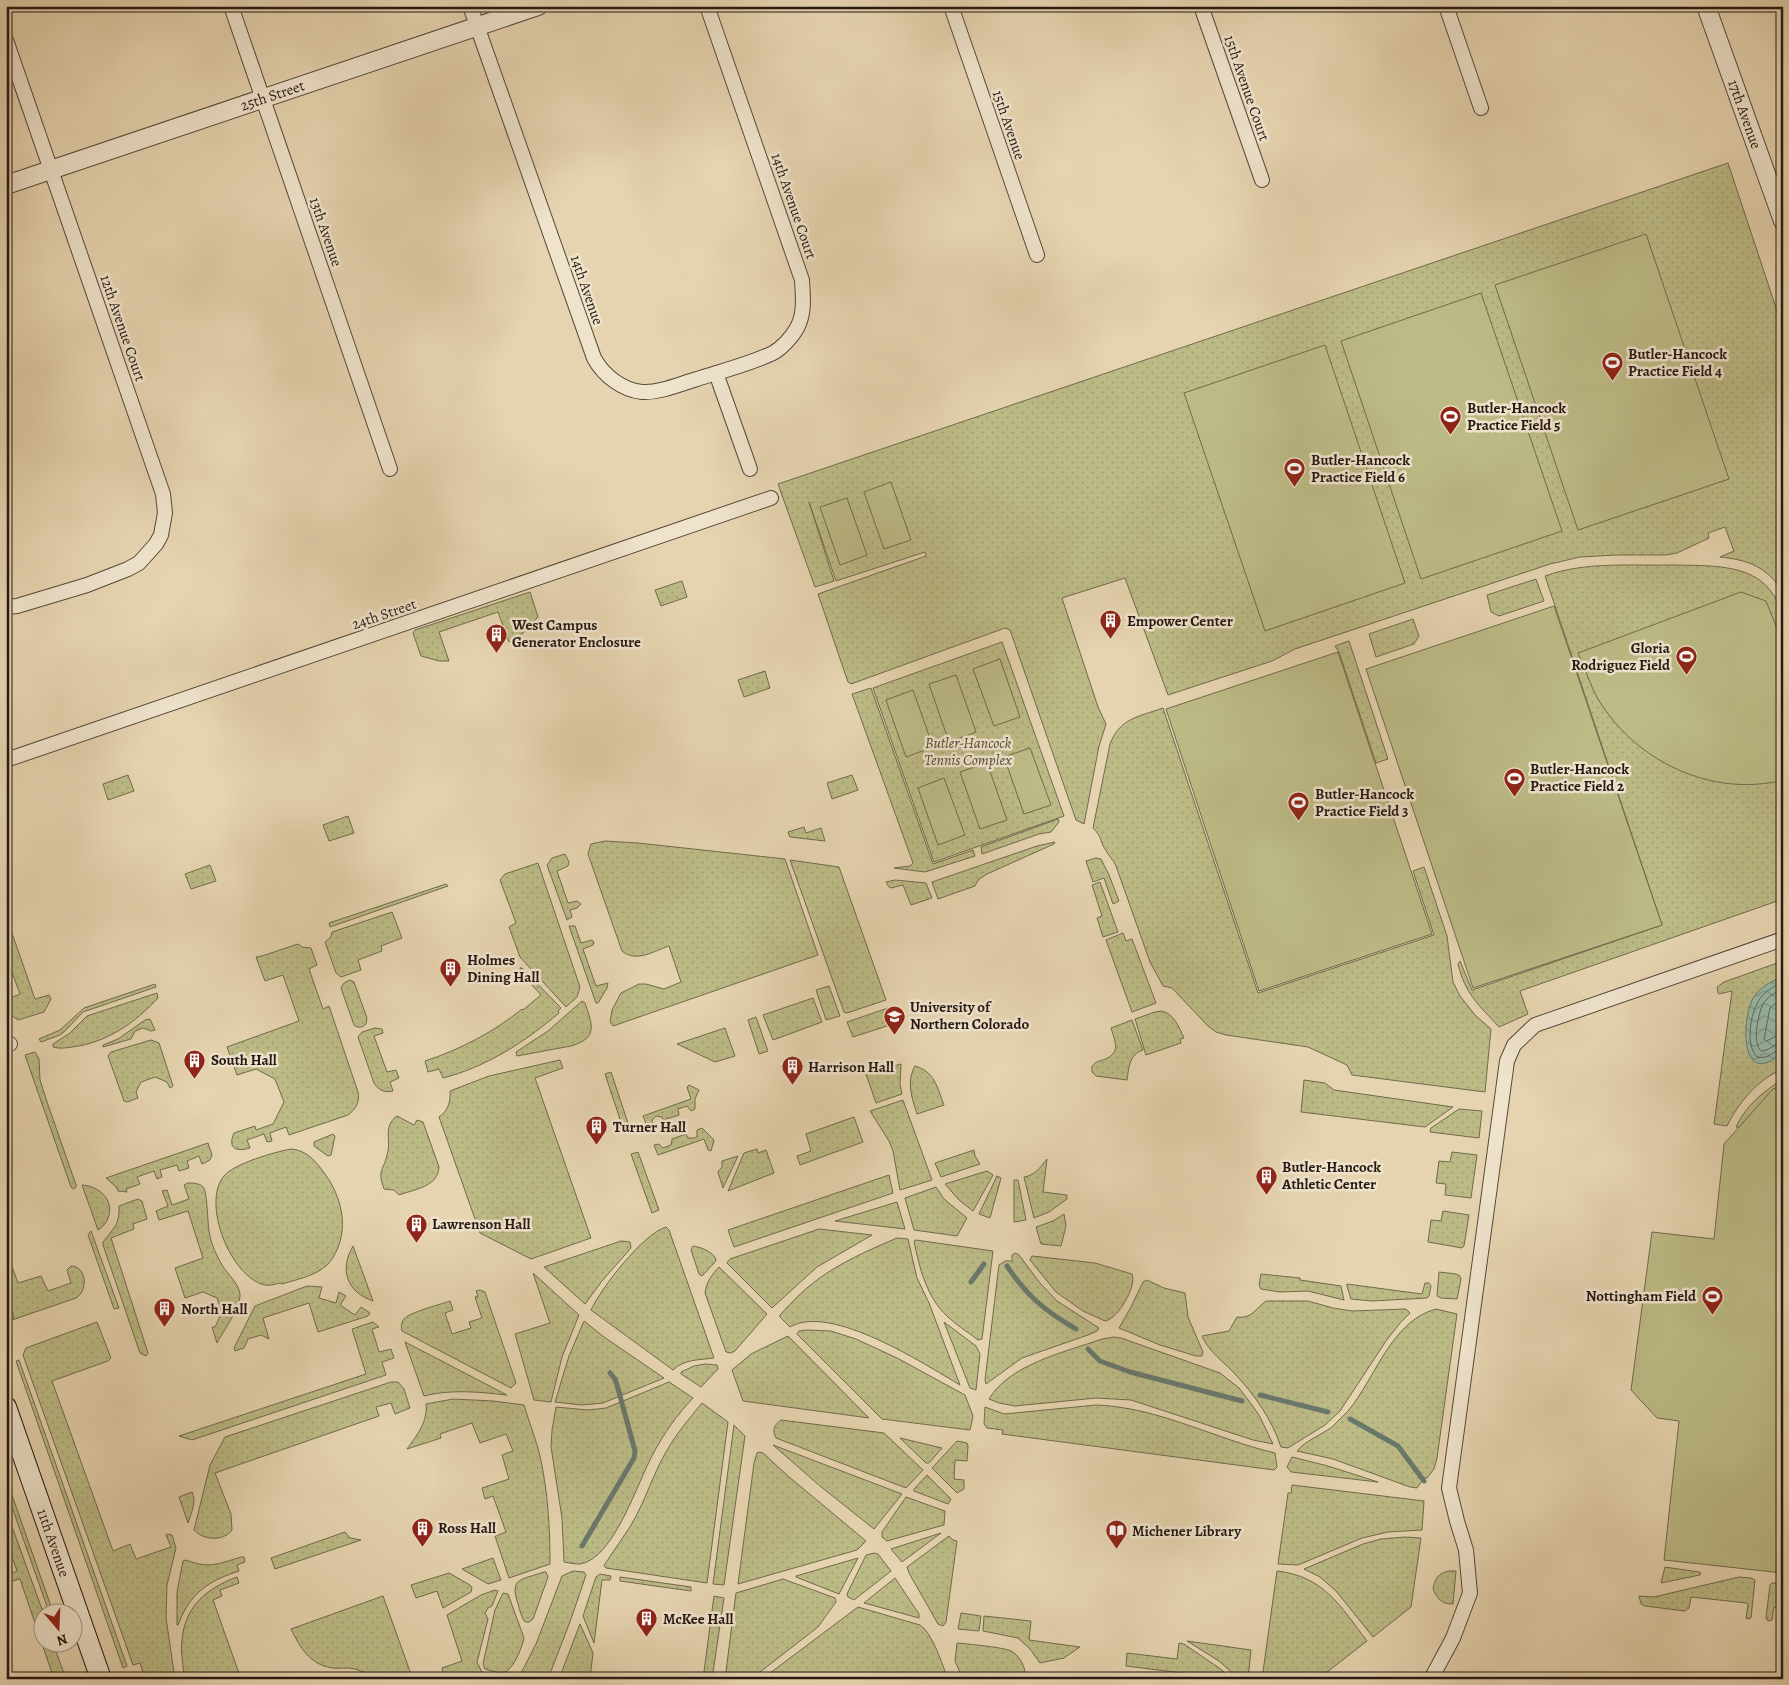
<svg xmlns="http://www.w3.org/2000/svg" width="1789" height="1685" font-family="Alegreya,serif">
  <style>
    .green { fill: url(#green-dots); stroke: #706a4d }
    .pitch { fill: #bcbb86; stroke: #706a4d }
    .water { fill: url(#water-waves); stroke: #69786c }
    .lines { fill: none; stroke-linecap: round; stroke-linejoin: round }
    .shore { stroke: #5e685e; stroke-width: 1 }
    .stream { stroke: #69786c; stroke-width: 5 }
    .minor-casing { stroke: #55483b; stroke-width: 16 }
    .tertiary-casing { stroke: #55483b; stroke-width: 20 }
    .secondary-casing { stroke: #251914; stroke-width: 22 }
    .minor { stroke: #efe3cc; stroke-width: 14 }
    .tertiary { stroke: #efe3cc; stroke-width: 18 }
    .secondary { stroke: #efe3cc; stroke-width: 20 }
    .labels { text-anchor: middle; stroke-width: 5; stroke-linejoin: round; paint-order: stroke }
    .street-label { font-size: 15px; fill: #251914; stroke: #efe3cc }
    .poi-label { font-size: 15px; font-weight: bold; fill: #251914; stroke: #efe3cc; text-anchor: start }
    .park-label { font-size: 15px; font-style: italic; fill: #524a36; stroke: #efe3cc }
  </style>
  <defs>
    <pattern id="green-dots" width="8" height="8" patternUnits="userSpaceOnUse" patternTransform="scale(1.25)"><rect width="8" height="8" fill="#bcbb86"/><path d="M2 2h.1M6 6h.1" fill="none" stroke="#a1a073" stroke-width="1.8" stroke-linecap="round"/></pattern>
    <pattern id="water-waves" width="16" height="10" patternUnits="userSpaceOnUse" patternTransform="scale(1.25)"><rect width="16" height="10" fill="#97b8a7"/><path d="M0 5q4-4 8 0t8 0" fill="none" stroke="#7b9587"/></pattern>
  </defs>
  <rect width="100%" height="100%" fill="#e6d4b0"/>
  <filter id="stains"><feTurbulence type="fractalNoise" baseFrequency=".004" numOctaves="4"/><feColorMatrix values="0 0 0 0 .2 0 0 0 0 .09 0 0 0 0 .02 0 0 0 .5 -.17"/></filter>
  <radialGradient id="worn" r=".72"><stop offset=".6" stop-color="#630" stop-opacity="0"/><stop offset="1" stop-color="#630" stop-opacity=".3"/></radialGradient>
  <g class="green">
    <path d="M1728,163L1783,329V592C1767,567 1749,560 1720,557L1734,551L1725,527L1708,533L1709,538L1677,553L1666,555H1616L1580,557L1550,564L1295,649L1272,661L1168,695L1125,578L1062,598L1098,707L1106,724L1099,746L1084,824L1076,820L1010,630L1005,628L851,684L848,682L818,594L926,556L925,552L836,581L809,502L834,581L815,587L778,484Z"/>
    <path d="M1676,565C1706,566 1749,563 1770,590C1776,597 1779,606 1783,614V899L1520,991L1528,1014L1499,1027C1479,1005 1465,994 1458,964L1460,961L1472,990L1662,925L1545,576C1586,561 1633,566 1676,565Z"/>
    <polygon points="1536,579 1544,601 1499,616 1491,612 1487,595"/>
    <polygon points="682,581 687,597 661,606 655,590"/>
    <polygon points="530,592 538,617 518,638 509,642 498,612 439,632 449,661 439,661 421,656 413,633 415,630"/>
    <polygon points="1413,619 1419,636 1414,644 1376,657 1369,634"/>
    <polygon points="1349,641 1388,759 1376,763 1339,652 1335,646"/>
    <polygon points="1002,642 1064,816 934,862 873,688"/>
    <polygon points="765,671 770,688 744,697 738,680"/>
    <polygon points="871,688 933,864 973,850 975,856 925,872 894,868 910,866 913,863 852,694"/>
    <path d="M1163,708L1258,993L1434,935L1413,871L1424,867L1447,936L1453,982L1460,996L1475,1015L1491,1029L1485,1092L1352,1075L1347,1065L1308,1047L1226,1035L1216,1032L1208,1026L1172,988L1163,986L1150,962L1116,866C1113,859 1108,855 1105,849C1099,840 1103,838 1093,828L1110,744C1120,718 1138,717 1163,708Z"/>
    <polygon points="128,775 134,791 108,800 103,784"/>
    <polygon points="852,775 858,790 832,799 827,783"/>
    <polygon points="348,816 354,833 329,841 323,825"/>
    <polygon points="1058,819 1059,822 1051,832 1039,834 982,854 981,847"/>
    <polygon points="804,827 806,833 821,828 825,841 790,837 788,832"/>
    <path d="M605,841L638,843L785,859L818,955L613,1026L610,1022L612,1010L621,993L639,984H646L664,989L681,982L669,946C654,951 636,963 622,951L588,854L591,844Z"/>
    <polygon points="1055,842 1054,844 987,874 978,880 975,886 938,899 932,882 1037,846"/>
    <polygon points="565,854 569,862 568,866 557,871 568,903 577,901 581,904 577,908 570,910 572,917 567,920 547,865 552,858"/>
    <polygon points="1096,858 1101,859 1109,875 1119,901 1113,904 1104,878 1093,882 1086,861"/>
    <polygon points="790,860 839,867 886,1000 847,1013 844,1012"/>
    <polygon points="538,863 580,987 577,997 566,1007 520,957 509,927 516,923 500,880 505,874"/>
    <polygon points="210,865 216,881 191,889 185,874"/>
    <polygon points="895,880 926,883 932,898 911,905 903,885 891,888 889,887 886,882"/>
    <polygon points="1100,882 1118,932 1103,937 1097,918 1102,916 1092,885"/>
    <polygon points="446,884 448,886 330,927 329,923"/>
    <polygon points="392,912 402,938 381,946 382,951 358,960 361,970 341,977 336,973 325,942 331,937 332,932"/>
    <polygon points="6,916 35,999 49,995 51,999 44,1012 18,1020 11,1015 7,1001 10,998 20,994 6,956"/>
    <polygon points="569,926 575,926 581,943 592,940 594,942 593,945 583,949 596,986 608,983 607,988 598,1003 596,1003"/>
    <polygon points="1123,933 1126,941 1132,939 1156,1003 1132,1012 1106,940"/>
    <path d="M298,944L302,947L311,948L317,965L309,969L323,1009L329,1006L358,1092C360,1102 356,1109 348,1115L289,1135L286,1127L270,1133L272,1141L267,1142L264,1134L247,1140L250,1148C237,1152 227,1149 234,1133L255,1126L256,1130L273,1124L284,1102L275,1079L256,1069L237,1075L227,1047L299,1021L283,975L265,981L256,957L262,956Z"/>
    <path d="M1783,961V1069C1758,1079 1739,1102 1727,1126L1714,1124L1732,991L1719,994L1718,993L1717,987L1724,982Z"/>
    <path d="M520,968H522L561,1008L558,1011L559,1013C525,1042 486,1067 443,1078L439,1069L428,1072L425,1061C459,1050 494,1032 522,1009L523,1010L541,995L522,974Z"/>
    <path d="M350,980L354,982L367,1018L366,1024C363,1027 358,1029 354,1025L341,988L344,983Z"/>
    <polygon points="155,984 156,987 83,1012 65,1031 60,1035 41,1042 39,1039 60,1030 84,1008"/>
    <polygon points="829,986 840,1016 826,1020 816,990"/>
    <path d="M157,993L158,998C135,1023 106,1043 72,1047C66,1048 59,1049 53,1047V1044L70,1033L87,1016Z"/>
    <polygon points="813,998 822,1022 773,1040 763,1015"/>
    <path d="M582,1001L585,1003C592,1024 599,1038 571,1046L517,1056L516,1052L548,1031Z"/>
    <polygon points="888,1008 893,1024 853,1037 847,1022"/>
    <path d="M1162,1011C1174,1014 1179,1027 1184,1038L1180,1039L1181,1043L1146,1055L1135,1019L1155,1012Z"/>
    <polygon points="756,1017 768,1051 759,1054 748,1020"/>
    <polygon points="150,1019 155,1030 151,1031 143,1028 135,1031 131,1039 103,1047 103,1045 118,1039 145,1020"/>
    <path d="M1132,1020L1143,1050C1129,1055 1129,1067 1127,1080L1096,1076L1092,1072V1066C1096,1062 1098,1061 1103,1060C1122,1053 1115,1042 1111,1028Z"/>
    <path d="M375,1028L382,1029L383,1033L374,1036L387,1072L396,1070L399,1078L390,1082L393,1091C385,1093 378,1090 374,1083L358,1037L362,1032Z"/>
    <polygon points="725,1028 735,1056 715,1062 677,1044"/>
    <polygon points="151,1040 159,1043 173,1086 170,1088 167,1082 155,1077 141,1082 136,1092 138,1098 127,1102 124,1101 108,1056 111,1052"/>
    <polygon points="35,1052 39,1059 40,1080 46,1099 76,1185 76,1187 74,1189 71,1187 25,1055"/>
    <path d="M560,1060L563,1068L535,1078L591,1238L531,1259L480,1233L439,1117C448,1111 451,1101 450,1091L489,1076Z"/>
    <polygon points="901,1064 900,1084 902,1094 876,1103 866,1074"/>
    <path d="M915,1066C935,1072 937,1087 944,1105L917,1114C912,1098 906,1082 915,1066Z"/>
    <polygon points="611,1072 631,1132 625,1134 605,1074"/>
    <path d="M1783,1079V1133L1736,1127C1746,1105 1763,1092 1783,1079Z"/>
    <polygon points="1304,1080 1325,1083 1334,1090 1453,1107 1425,1127 1301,1112"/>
    <polygon points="689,1085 699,1090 695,1099 695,1109 691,1111 687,1106 678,1109 679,1115 663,1120 662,1117 656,1116 652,1120 653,1124 647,1126 643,1116 691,1099 687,1087"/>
    <polygon points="903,1100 932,1180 900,1190 893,1151 889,1141 870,1111"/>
    <polygon points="1459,1109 1482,1111 1479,1138 1430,1132 1431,1128"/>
    <path d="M397,1116L414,1125L417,1120L423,1122L439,1167C438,1187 415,1189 399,1195L394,1190L384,1189C377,1170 383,1172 387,1155C392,1140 382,1127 397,1116Z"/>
    <polygon points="854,1117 863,1142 800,1165 797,1156 811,1151 806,1134"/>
    <polygon points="702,1128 714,1140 711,1151 708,1150 704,1139 658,1155 654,1145 659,1144 663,1148 671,1145 672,1139 686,1134 688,1138 695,1138 697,1136 697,1130"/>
    <polygon points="333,1134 335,1136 331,1155 328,1156 314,1146 314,1142"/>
    <polygon points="208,1143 212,1155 210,1160 202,1164 199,1156 187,1161 189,1168 179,1171 177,1165 160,1170 162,1177 157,1179 154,1171 137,1177 140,1184 126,1189 127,1192 118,1191 116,1187 106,1178"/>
    <path d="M291,1149C305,1150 314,1159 322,1170C342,1195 351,1230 332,1259C322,1275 298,1279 282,1284L280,1283C276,1284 270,1286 265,1285C231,1278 201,1203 224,1176C235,1163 275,1152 291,1149Z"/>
    <polygon points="757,1149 758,1153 766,1150 774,1173 728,1191 744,1153"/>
    <polygon points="974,1150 975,1156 980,1164 941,1177 935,1163"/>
    <polygon points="638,1152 659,1210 652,1213 631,1154"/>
    <polygon points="1452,1152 1477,1155 1471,1198 1445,1195 1446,1184 1436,1183 1439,1161 1450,1162"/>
    <polygon points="738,1156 723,1188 718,1172 722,1167 722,1161"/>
    <path d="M1047,1159L1043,1192L1067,1195V1199L1049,1212L1034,1218L1024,1177C1034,1176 1041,1167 1047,1159Z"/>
    <polygon points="987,1171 993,1175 973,1211 959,1200 945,1184"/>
    <polygon points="889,1175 893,1193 734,1247 728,1230"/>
    <polygon points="997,1176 1001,1178 990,1218 979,1214"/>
    <polygon points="1014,1180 1018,1180 1026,1220 1014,1222"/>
    <path d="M188,1183C193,1183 199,1183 203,1187C208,1192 207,1226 210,1236C212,1246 217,1256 222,1265C228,1275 238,1282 240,1294C241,1306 223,1332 217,1343L212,1327H215L222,1312L217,1298L203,1292L185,1298L175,1268L203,1258L188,1211L159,1220L156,1211L168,1206L162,1191L167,1190L172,1205L189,1199L184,1185Z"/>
    <path d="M82,1185C99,1186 115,1200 108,1218C106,1223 103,1227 98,1230Z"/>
    <polygon points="936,1187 944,1199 967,1218 957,1236 914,1230 905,1198"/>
    <path d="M138,1199L142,1201L147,1219L133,1224L134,1229L111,1238L148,1353L146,1356L140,1353L103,1245V1242C114,1228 120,1224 119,1206Z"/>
    <polygon points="897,1202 905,1229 835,1221"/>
    <polygon points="1443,1211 1469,1215 1464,1246 1462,1248 1428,1242 1431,1220 1441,1221"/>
    <polygon points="1064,1214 1066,1226 1061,1246 1041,1244 1036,1227 1053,1221"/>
    <path d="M666,1227L669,1230L714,1358C700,1360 684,1359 673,1370L591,1310C601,1288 643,1234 666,1227Z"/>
    <polygon points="819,1229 872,1235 817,1267 772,1308 727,1263 730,1259"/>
    <polygon points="91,1231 119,1308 114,1309 88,1235"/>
    <path d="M897,1238L908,1239L917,1278L929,1303L960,1385C924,1364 831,1303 790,1327L780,1317V1315C791,1303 803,1290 817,1280C841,1262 869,1250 897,1238Z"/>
    <path d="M916,1240L993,1251L982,1339L978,1340C968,1332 956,1325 947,1316C927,1298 919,1267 914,1241Z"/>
    <polygon points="621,1241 630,1242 631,1248 602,1281 585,1304 544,1267"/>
    <path d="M353,1246L373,1301C347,1292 339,1270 353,1246Z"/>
    <path d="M693,1246C701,1247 716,1253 716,1261L702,1276L699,1274L691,1250Z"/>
    <path d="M6,1250L18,1283L41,1276L48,1291L71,1283L67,1270L71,1266C86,1266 89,1290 76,1298L12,1320L14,1317L9,1303L6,1300Z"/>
    <polygon points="1015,1253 1019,1255 1040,1283 1057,1301 1099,1328 1097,1331 1088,1335 1022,1358 986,1384 985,1380 999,1265 1005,1261 1012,1261 1012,1255"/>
    <path d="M1032,1256L1095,1263L1132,1274C1137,1286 1118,1319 1105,1321L1083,1311L1056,1292L1030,1260Z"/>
    <path d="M719,1267L767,1314L735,1351L731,1353L726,1352L705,1293C706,1283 712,1274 719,1267Z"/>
    <polygon points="1439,1272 1456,1274 1460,1276 1461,1279 1457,1299 1441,1298 1437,1296"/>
    <polygon points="533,1273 579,1315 562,1357 551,1402 534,1400 515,1334 550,1323"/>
    <polygon points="1261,1274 1300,1278 1300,1280 1341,1286 1344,1300 1308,1291 1280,1292 1261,1289 1259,1285"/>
    <polygon points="1147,1280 1164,1288 1185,1293 1188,1317 1203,1352 1202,1356 1196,1356 1160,1345 1119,1328 1131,1307 1143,1282"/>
    <polygon points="1425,1283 1429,1283 1431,1286 1429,1296 1427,1298 1372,1301 1351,1299 1347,1286 1347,1284 1422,1294"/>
    <polygon points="307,1286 322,1287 319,1298 336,1303 339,1292 346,1296 340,1305 355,1315 361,1307 370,1313 368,1316 318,1332 309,1303 263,1318 269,1339 261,1335 248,1339 244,1348 235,1351 234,1348 255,1306"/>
    <path d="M480,1290L485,1292L516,1383L511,1388L402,1331C401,1326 401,1323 404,1319C410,1312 439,1305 450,1301L453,1310L445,1313L452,1334L471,1328L469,1322L482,1318L475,1297L478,1296L476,1291Z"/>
    <path d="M1266,1301H1308L1333,1308L1352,1311L1406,1309L1410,1313L1400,1323L1386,1341L1340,1411L1325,1425L1288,1448L1281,1447C1272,1420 1255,1395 1235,1374C1224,1362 1209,1352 1202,1336L1229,1331L1237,1317C1252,1319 1255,1309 1266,1301Z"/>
    <path d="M1436,1309L1457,1314L1437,1458L1434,1469L1427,1478H1424L1417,1488L1410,1487L1333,1459L1297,1451C1305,1441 1321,1435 1332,1427C1337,1422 1343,1416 1348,1411C1375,1379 1391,1321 1436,1309Z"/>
    <polygon points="584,1321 604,1337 664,1378 603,1403 582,1405 555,1402 569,1356"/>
    <polygon points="97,1322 111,1358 108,1361 52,1381 113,1551 130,1544 136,1559 171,1547 166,1535 167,1534 172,1535 176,1548 167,1585 166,1618 175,1679 145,1679 140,1663 133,1665 23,1355 26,1348"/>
    <polygon points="373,1322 379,1327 372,1329 379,1352 391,1349 394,1358 382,1362 386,1375 192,1440 179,1436 366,1374 352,1329"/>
    <polygon points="944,1322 976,1346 980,1354 976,1390 970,1388"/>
    <polygon points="807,1330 831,1331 856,1339 897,1358 965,1395 973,1416 970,1430 882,1419 797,1334 799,1331"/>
    <polygon points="788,1336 869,1418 743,1401 732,1370 751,1354"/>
    <path d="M1114,1337L1121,1338L1220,1373L1239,1388L1249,1401L1259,1415L1273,1444L1253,1440L1131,1400L1096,1398L1015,1406L999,1403L989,1399C1010,1364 1065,1352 1102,1339Z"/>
    <path d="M405,1342L507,1395C479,1392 451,1389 424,1396Z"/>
    <polygon points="19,1360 127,1666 123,1668 16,1361"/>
    <polygon points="705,1364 717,1365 718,1369 701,1387 681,1374 681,1372 694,1366"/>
    <path d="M391,1382H398L404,1389L410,1408L395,1414L391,1403L376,1407L379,1416L215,1473L231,1514L232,1530C223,1542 203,1540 194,1530L210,1465L225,1437Z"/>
    <path d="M669,1382L693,1398C677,1415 664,1433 653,1454C638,1481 614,1559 580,1564C575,1564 569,1563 564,1562L562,1518L551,1447L552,1430L556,1407L588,1410L606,1408Z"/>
    <path d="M453,1399L493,1401L524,1405C529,1422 536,1439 540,1456C548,1492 550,1528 550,1564L509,1578L495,1536L506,1532L493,1496L485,1499L482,1488L509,1479L502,1455L513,1451L506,1434L480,1443L472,1423L440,1434L441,1438L407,1449C417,1435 428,1422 426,1404Z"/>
    <path d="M702,1403L728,1422L707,1583L606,1568L604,1566C605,1563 627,1532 631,1525C645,1502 652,1476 666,1452C676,1434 689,1419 702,1403Z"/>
    <path d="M1096,1405C1158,1407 1215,1439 1275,1453L1277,1467L1274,1470L1002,1434L1003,1430L987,1428L984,1424L985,1407L1004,1414Z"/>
    <path d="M781,1420L884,1433L923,1470L906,1488L776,1438C772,1430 774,1425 781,1420Z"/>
    <polygon points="734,1425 745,1436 724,1585 713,1584"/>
    <polygon points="900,1438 942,1448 929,1463 926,1463"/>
    <polygon points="957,1441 967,1443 968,1446 967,1461 955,1460 954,1479 964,1480 964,1489 957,1493 932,1468"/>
    <polygon points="773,1445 902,1494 874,1529 820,1486"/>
    <polygon points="760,1452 763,1453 788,1476 866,1541 857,1550 738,1584 754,1463 757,1453"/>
    <polygon points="1292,1457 1328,1466 1378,1482 1291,1472 1287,1467"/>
    <polygon points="927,1475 951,1499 948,1504 914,1491 914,1489"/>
    <polygon points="6,1478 53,1612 49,1612 6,1490"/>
    <polygon points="1292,1485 1424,1501 1422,1530 1388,1532 1362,1538 1303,1563 1298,1565 1278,1564 1288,1493 1291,1493"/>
    <path d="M192,1492C197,1501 191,1514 188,1523L179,1497Z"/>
    <polygon points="906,1497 945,1511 944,1525 887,1541 882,1537 882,1532"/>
    <polygon points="6,1510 43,1612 42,1642 53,1643 66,1679 54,1679 20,1579 8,1582 6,1581 7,1575 17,1571 6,1540"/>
    <polygon points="345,1532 350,1538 361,1540 275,1569 271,1558"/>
    <polygon points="941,1533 902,1562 891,1549"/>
    <polygon points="949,1536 953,1540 957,1541 946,1622 943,1626 938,1624 909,1573 907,1567"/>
    <polygon points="1405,1537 1421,1538 1411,1607 1373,1637 1336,1591 1320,1577 1304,1569 1363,1544 1381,1539"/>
    <polygon points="874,1553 878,1554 891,1571 854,1600 848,1597 847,1594 866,1555"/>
    <path d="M241,1557H244L245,1562L237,1565L239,1571C208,1581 190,1593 178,1625H177V1592L183,1561L186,1560C209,1569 218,1564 241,1557Z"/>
    <polygon points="493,1558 501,1580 488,1584 462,1569"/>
    <polygon points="858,1558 839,1594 796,1577 796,1576"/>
    <polygon points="1665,1567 1699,1572 1701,1573 1700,1575 1661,1583"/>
    <polygon points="573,1571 584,1572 586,1575 571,1619 548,1679 518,1679 536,1644 562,1576"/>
    <path d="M1277,1571C1324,1576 1341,1607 1367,1641L1318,1679H1262Z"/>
    <path d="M1449,1571H1456L1453,1604C1442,1604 1438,1600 1433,1589C1435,1579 1438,1573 1449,1571Z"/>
    <path d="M544,1572H546L548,1577L533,1619L529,1622H525C521,1617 520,1610 518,1604C509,1577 522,1580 544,1572Z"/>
    <polygon points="449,1573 470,1585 472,1588 471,1592 443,1608 437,1591 416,1598 411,1585"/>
    <polygon points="600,1574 611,1576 610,1580 602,1580 594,1643 583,1616 596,1577"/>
    <path d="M237,1577L239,1583L220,1590L222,1596L213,1600L241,1679H184C184,1666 180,1653 182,1640C185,1606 207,1588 237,1577Z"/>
    <polygon points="620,1577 691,1587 691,1591 620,1581"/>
    <polygon points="1739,1577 1751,1578 1755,1580 1751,1618 1748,1619 1746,1618 1748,1605 1747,1603 1691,1597 1689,1608 1685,1611 1645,1606 1641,1604 1639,1596 1654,1597"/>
    <polygon points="895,1578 919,1614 919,1618 864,1603"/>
    <polygon points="783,1579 835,1598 836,1602 818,1627 751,1679 725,1679 736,1593"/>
    <polygon points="1772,1583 1783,1584 1783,1608 1774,1607 1772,1620 1768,1621 1766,1618 1770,1585"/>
    <polygon points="495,1590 498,1591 492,1606 488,1608 485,1613 488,1619 477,1662 483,1674 494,1679 445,1679 442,1668 462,1661 447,1615 481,1595"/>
    <path d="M503,1593L508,1594L524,1638C522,1647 513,1673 501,1673C496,1673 490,1670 485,1669L483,1664L495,1610Z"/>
    <path d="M383,1596L412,1677H415L416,1679C406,1679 384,1681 376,1678C369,1675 363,1671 355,1669C347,1667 340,1669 332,1668C309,1664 300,1647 291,1629Z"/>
    <polygon points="714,1596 724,1598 712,1679 703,1679"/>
    <path d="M858,1607L920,1625C933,1634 942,1664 948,1679H762Z"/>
    <polygon points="961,1613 981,1616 979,1631 958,1629"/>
    <polygon points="984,1616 1031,1621 1029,1640 1080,1647 1064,1658 1040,1663 1030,1649 1018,1638 983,1631"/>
    <polygon points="580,1624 593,1653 590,1679 559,1679"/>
    <polygon points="1187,1641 1251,1650 1248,1679 1239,1679 1219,1661"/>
    <path d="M957,1643C968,1644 1002,1647 1011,1651C1018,1654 1025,1666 1025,1673L1017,1679H963L955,1661Z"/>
    <polygon points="1179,1643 1184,1644 1222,1670 1230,1679 1126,1666 1127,1653 1177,1659"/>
  </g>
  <g class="pitch">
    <polygon points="1646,234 1729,479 1578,530 1495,285"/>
    <polygon points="1481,293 1562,531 1421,579 1341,341"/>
    <polygon points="1325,345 1405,583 1265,631 1184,393"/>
    <polygon points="891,482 911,540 884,549 864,492"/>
    <polygon points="847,498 867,555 840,565 820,507"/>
    <path d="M1741,592L1766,601L1783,643V780C1712,798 1635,761 1598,699C1590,685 1585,668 1578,653Z"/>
    <polygon points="1554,606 1662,925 1473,988 1366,669"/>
    <polygon points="1338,652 1432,934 1259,991 1166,709"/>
    <polygon points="1000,659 1020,717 994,726 973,669"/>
    <polygon points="956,675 976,732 949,742 929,684"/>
    <polygon points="913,690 933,747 906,757 886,700"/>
    <polygon points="1030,748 1051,805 1024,814 1004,757"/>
    <polygon points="987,763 1007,820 980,829 960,772"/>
    <polygon points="944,778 965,835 938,845 918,788"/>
    <polygon points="1783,1085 1783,1573 1664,1560 1679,1421 1657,1418 1631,1390 1652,1232 1714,1239 1724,1144 1773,1089"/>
  </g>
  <path class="water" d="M1783,977V1052C1741,1090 1741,1025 1752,1000C1758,988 1771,981 1783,977Z"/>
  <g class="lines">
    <g class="shore">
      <path d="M1783,983C1776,985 1768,989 1763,995C1751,1007 1744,1044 1757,1057C1769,1060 1773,1050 1783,1049"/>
      <path d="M1783,989C1776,992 1767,997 1763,1004C1758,1015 1752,1042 1761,1051C1770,1051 1774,1043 1783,1043"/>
      <polyline points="1783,997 1770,1008 1764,1039 1767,1041 1774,1037 1783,1035"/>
    </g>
    <g class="stream">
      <path d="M1007,1266C1027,1296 1045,1311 1076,1329"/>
      <polyline points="971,1282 984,1264"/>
      <polyline points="1088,1349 1100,1361 1130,1372 1242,1401"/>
      <polyline points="1260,1395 1328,1412"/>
      <polyline points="1350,1419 1398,1446 1424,1481"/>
      <polyline points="582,1546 634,1458 635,1451 617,1385 615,1379 610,1373"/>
    </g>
    <defs>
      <g id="minor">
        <polyline points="231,6 390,469"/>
        <path d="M470,6L594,358C603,375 622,390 642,392C660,393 680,384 697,379C722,371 750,364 773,353C782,348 792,337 797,328C805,313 803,297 802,280L707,6"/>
        <polyline points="951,6 1037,255"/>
        <polyline points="1201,6 1262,180"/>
        <polyline points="1446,6 1481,108"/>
        <polyline points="6,40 163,494 165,513 161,535 156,544 139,563 128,569 87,585 17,606 6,607"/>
        <polyline points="716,373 750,469"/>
        <polyline points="6,760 771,498"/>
        <polyline points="6,1045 10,1044"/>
        <polyline points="1431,1679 1453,1638 1470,1593 1466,1550 1457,1521 1449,1488 1507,1061 1514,1045 1535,1025 1783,939"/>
      </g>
      <g id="tertiary">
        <path id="s1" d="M1706,6L1783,221"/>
        <path id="s2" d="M6,185L538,6"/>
      </g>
      <g id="secondary">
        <path id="s3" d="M6,1407L101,1679"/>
      </g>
    </defs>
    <use href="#minor" class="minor-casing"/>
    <use href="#tertiary" class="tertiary-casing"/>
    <use href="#secondary" class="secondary-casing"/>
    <use href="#minor" class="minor"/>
    <use href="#tertiary" class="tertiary"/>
    <use href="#secondary" class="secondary"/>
  </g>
  <defs>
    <symbol id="stadium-pin" viewBox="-11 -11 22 30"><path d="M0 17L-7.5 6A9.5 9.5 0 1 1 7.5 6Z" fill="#8f2418" stroke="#efe3cc"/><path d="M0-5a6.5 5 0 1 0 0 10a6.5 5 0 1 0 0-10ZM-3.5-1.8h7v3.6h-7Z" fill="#fff"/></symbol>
    <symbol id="building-pin" viewBox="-11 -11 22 30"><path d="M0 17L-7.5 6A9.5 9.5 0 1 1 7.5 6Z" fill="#8f2418" stroke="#efe3cc"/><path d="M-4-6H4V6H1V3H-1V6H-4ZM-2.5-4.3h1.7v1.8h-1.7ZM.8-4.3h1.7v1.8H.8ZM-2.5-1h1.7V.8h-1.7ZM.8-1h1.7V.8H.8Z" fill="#fff"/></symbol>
    <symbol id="university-pin" viewBox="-11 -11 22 30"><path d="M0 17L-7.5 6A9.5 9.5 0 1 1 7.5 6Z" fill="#8f2418" stroke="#efe3cc"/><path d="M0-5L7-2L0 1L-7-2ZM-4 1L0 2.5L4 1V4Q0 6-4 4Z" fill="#fff"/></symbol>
    <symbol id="library-pin" viewBox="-11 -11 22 30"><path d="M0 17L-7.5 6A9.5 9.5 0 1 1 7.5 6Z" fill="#8f2418" stroke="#efe3cc"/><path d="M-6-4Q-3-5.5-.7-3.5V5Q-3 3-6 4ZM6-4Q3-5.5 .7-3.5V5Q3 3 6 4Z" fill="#fff"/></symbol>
  </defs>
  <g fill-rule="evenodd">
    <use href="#stadium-pin" x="1600" y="350" width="25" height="34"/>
    <use href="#stadium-pin" x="1438" y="404" width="25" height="34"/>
    <use href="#stadium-pin" x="1282" y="456" width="25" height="34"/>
    <use href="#building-pin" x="1098" y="608" width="25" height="34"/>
    <use href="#building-pin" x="484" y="622" width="25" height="34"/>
    <use href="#stadium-pin" x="1674" y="644" width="25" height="34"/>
    <use href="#stadium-pin" x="1502" y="766" width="25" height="34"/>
    <use href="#stadium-pin" x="1286" y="790" width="25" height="34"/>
    <use href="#building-pin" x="438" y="956" width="25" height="34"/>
    <use href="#university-pin" x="882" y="1004" width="25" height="34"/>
    <use href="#building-pin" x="182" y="1048" width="25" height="34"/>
    <use href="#building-pin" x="780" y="1054" width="25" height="34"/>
    <use href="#building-pin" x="584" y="1114" width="25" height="34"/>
    <use href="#building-pin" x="1254" y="1164" width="25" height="34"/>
    <use href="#building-pin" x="404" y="1212" width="25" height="34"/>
    <use href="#stadium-pin" x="1700" y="1284" width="25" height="34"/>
    <use href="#building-pin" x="152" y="1296" width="25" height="34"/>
    <use href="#building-pin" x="410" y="1516" width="25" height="34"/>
    <use href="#library-pin" x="1104" y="1518" width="25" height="34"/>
    <use href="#building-pin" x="634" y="1606" width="25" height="34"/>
  </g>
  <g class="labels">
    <g class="street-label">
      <text transform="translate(1247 88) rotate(71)" y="5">15th Avenue Court</text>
      <text dy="5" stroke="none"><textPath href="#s2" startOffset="281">25th Street</textPath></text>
      <text dy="5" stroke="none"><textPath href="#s1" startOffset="115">17th Avenue</textPath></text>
      <text transform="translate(1009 125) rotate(71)" y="5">15th Avenue</text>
      <text transform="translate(794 206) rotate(71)" y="5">14th Avenue Court</text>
      <text transform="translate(326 232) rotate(71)" y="5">13th Avenue</text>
      <text transform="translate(587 290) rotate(71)" y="5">14th Avenue</text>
      <text transform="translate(123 328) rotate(71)" y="5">12th Avenue Court</text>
      <text transform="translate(384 614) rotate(-19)" y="5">24th Street</text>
      <text dy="5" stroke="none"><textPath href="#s3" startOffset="144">11th Avenue</textPath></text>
    </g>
    <g class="poi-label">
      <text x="1628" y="359">Butler-Hancock<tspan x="1628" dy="17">Practice Field 4</tspan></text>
      <text x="1467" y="413">Butler-Hancock<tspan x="1467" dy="17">Practice Field 5</tspan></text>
      <text x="1311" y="465">Butler-Hancock<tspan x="1311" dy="17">Practice Field 6</tspan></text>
      <text x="1127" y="626">Empower Center</text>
      <text x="512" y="630">West Campus<tspan x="512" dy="17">Generator Enclosure</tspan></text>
      <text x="1670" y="653" text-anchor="end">Gloria<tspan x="1670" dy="17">Rodriguez Field</tspan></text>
      <text x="1530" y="774">Butler-Hancock<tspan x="1530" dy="17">Practice Field 2</tspan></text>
      <text x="1315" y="799">Butler-Hancock<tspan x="1315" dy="17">Practice Field 3</tspan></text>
      <text x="467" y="965">Holmes<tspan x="467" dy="17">Dining Hall</tspan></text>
      <text x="910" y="1012">University of<tspan x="910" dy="17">Northern Colorado</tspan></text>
      <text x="211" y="1065">South Hall</text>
      <text x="808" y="1072">Harrison Hall</text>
      <text x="613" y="1132">Turner Hall</text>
      <text x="1282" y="1172">Butler-Hancock<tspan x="1282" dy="17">Athletic Center</tspan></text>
      <text x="432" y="1229">Lawrenson Hall</text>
      <text x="1696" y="1301" text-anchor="end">Nottingham Field</text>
      <text x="181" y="1314">North Hall</text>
      <text x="438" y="1533">Ross Hall</text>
      <text x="1132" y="1536">Michener Library</text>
      <text x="663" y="1624">McKee Hall</text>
    </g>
    <g class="park-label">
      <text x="968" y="748">Butler-Hancock<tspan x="968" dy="17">Tennis Complex</tspan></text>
    </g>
  </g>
  <rect width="1789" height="1685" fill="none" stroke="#e6d4b0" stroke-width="25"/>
  <rect x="8" y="8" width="1774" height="1670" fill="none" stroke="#251914" stroke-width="2.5"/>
  <rect x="12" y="12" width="1764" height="1660" fill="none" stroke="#251914"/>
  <g transform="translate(58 1628) rotate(161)"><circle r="24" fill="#efe3cc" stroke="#9e9282"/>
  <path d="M0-4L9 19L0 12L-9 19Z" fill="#8f2418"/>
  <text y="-8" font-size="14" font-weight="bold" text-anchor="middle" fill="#251914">N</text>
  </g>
  <rect width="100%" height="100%" filter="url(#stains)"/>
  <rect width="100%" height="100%" fill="url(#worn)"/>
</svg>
